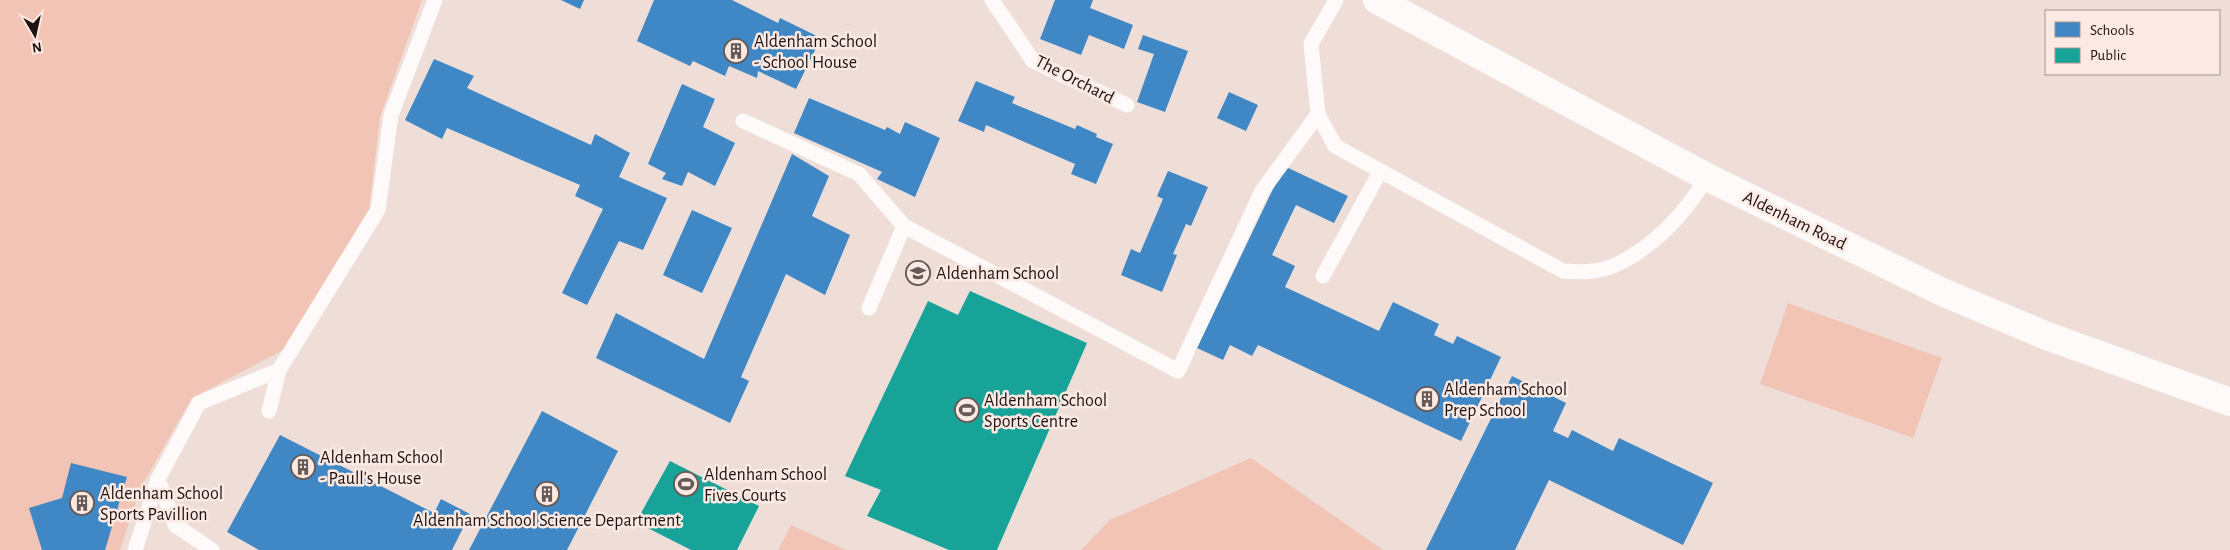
<svg xmlns="http://www.w3.org/2000/svg" width="2230" height="550" font-family="'Alegreya Sans',sans-serif">
  <style>
    .green { fill: #f1c4b5 }
    .schools { fill: #3f88c5 }
    .public { fill: #17a398 }
    .lines { fill: none; stroke-linecap: round; stroke-linejoin: round }
    .lane { stroke: #fdfaf9; stroke-width: 15 }
    .secondary { stroke: #fdfaf9; stroke-width: 28 }
    .labels { text-anchor: middle; stroke-width: 5; stroke-linejoin: round; paint-order: stroke }
    .poi-label { font-size: 18px; fill: #1e1310; stroke: #fce9e3; text-anchor: start }
    .street-label { font-size: 18px; fill: #1e1310; stroke: #fce9e3 }
  </style>
  <rect width="100%" height="100%" fill="#efded8"/>
  <g class="green">
    <polygon points="0,0 422,0 380,117 369,209 283,350 192,398 142,485 120,550 0,550"/>
    <polygon points="1788,303 1942,358 1913,438 1760,384"/>
    <polygon points="1251,458 1383,550 1081,550 1110,520"/>
    <polygon points="791,525 846,550 778,550"/>
  </g>
  <g class="schools">
    <polygon points="561,0 584,0 580,9"/>
    <polygon points="654,0 732,0 778,23 780,18 821,38 796,89 758,71 757,78 729,66 725,76 693,61 690,66 637,41"/>
    <polygon points="1055,0 1093,0 1090,8 1133,25 1124,49 1089,35 1081,55 1040,39"/>
    <polygon points="1143,35 1188,51 1165,112 1137,102 1154,54 1138,49"/>
    <polygon points="434,59 474,76 467,88 591,145 595,134 630,153 619,177 667,198 643,250 619,241 587,305 562,293 603,209 575,196 580,185 447,128 442,139 405,120"/>
    <polygon points="976,81 1015,97 1012,103 1075,129 1077,125 1097,134 1096,137 1113,144 1096,184 1071,174 1075,164 986,125 984,132 958,121"/>
    <polygon points="682,84 715,99 703,127 735,143 715,186 688,172 682,186 662,179 666,173 648,164"/>
    <polygon points="1229,92 1258,105 1246,131 1217,118"/>
    <polygon points="809,98 885,130 887,127 900,134 905,122 940,138 915,197 877,179 882,172 794,133"/>
    <polygon points="792,154 829,176 812,216 850,235 825,295 786,274 741,377 749,381 730,423 596,358 616,313 704,359"/>
    <polygon points="1284,166 1348,196 1334,223 1296,205 1272,255 1295,266 1285,287 1379,331 1393,302 1439,324 1434,335 1453,344 1457,336 1501,357 1461,441 1258,345 1252,356 1230,345 1223,360 1197,348"/>
    <polygon points="1168,171 1208,187 1191,226 1186,224 1173,254 1177,255 1162,292 1121,275 1131,249 1140,253 1163,199 1157,196"/>
    <polygon points="692,210 732,228 702,293 663,275"/>
    <polygon points="1512,376 1566,403 1553,431 1568,438 1572,430 1613,451 1619,438 1713,483 1683,545 1549,480 1515,550 1426,550"/>
    <polygon points="542,411 618,451 567,550 469,550"/>
    <polygon points="280,435 434,513 441,499 470,514 452,550 259,550 227,532"/>
    <polygon points="71,463 127,477 105,550 42,550 29,508 62,498"/>
  </g>
  <g class="public">
    <polygon points="970,291 1087,343 997,550 949,550 867,516 881,490 845,476 928,301 958,315"/>
    <polygon points="670,461 759,506 737,550 691,550 636,522"/>
  </g>
  <g class="lines">
    <g class="lane">
      <polyline points="992,0 1033,61 1127,105"/>
      <path d="M1336,0L1311,44L1318,114L1335,146L1563,271C1579,272 1597,273 1613,266C1652,249 1686,213 1707,177"/>
      <polyline points="743,121 859,174 904,226 1178,371 1262,191 1318,114"/>
      <polyline points="1323,276 1380,172"/>
      <polyline points="869,308 904,226"/>
      <polyline points="269,411 279,370"/>
      <polyline points="158,479 175,525 212,550"/>
      <polyline points="135,550 158,479 199,403 279,370 378,210 391,115 435,0"/>
    </g>
    <polyline class="secondary" points="1377,0 1707,177 1942,292 2047,336 2230,402"/>
  </g>
  <defs>
    <symbol id="building-ring" viewBox="-11 -11 22 22"><circle r="9.5" fill="#fce9e3" stroke="#675a56" stroke-width="1.5"/><path d="M-4-6H4V6H1V3H-1V6H-4ZM-2.5-4.3h1.7v1.8h-1.7ZM.8-4.3h1.7v1.8H.8ZM-2.5-1h1.7V.8h-1.7ZM.8-1h1.7V.8H.8Z" fill="#675a56"/></symbol>
    <symbol id="school-ring" viewBox="-11 -11 22 22"><circle r="9.5" fill="#fce9e3" stroke="#675a56" stroke-width="1.5"/><path d="M0-5L7-2L0 1L-7-2ZM-4 1L0 2.5L4 1V4Q0 6-4 4Z" fill="#675a56"/></symbol>
    <symbol id="stadium-ring" viewBox="-11 -11 22 22"><circle r="9.5" fill="#fce9e3" stroke="#675a56" stroke-width="1.5"/><path d="M0-5a6.5 5 0 1 0 0 10a6.5 5 0 1 0 0-10ZM-3.5-1.8h7v3.6h-7Z" fill="#675a56"/></symbol>
  </defs>
  <g fill-rule="evenodd">
    <use href="#building-ring" x="722" y="37" width="28" height="28"/>
    <use href="#school-ring" x="904" y="259" width="28" height="28"/>
    <use href="#building-ring" x="1413" y="385" width="28" height="28"/>
    <use href="#stadium-ring" x="953" y="396" width="28" height="28"/>
    <use href="#building-ring" x="289" y="453" width="28" height="28"/>
    <use href="#stadium-ring" x="672" y="470" width="28" height="28"/>
    <use href="#building-ring" x="533" y="480" width="28" height="28"/>
    <use href="#building-ring" x="68" y="489" width="28" height="28"/>
  </g>
  <g class="labels">
    <g class="poi-label">
      <text x="754" y="47">Aldenham School<tspan x="754" dy="21">- School House</tspan></text>
      <text x="936" y="279">Aldenham School</text>
      <text x="1444" y="395">Aldenham School<tspan x="1444" dy="21">Prep School</tspan></text>
      <text x="984" y="406">Aldenham School<tspan x="984" dy="21">Sports Centre</tspan></text>
      <text x="320" y="463">Aldenham School<tspan x="320" dy="21">- Paull's House</tspan></text>
      <text x="704" y="480">Aldenham School<tspan x="704" dy="21">Fives Courts</tspan></text>
      <text x="100" y="499">Aldenham School<tspan x="100" dy="21">Sports Pavillion</tspan></text>
      <text x="547" y="526" text-anchor="middle">Aldenham School Science Department</text>
    </g>
    <g class="street-label">
      <text transform="translate(1075 79) rotate(27)" y="6">The Orchard</text>
      <text transform="translate(1795 220) rotate(26)" y="6">Aldenham Road</text>
    </g>
  </g>
  <rect x="2045" y="10" width="175" height="65" fill="#fce9e3" stroke="#a3938f"/>
  <rect x="2055" y="22" width="25" height="15" fill="#3f88c5" stroke="#a3938f"/>
  <text x="2090" y="35" font-size="15" fill="#1e1310">Schools</text>
  <rect x="2055" y="48" width="25" height="15" fill="#17a398" stroke="#a3938f"/>
  <text x="2090" y="60" font-size="15" fill="#1e1310">Public</text>
  <g transform="translate(35 35) rotate(171)" stroke="#fce9e3" stroke-width="4" paint-order="stroke">
  <path d="M0-4L9 19L0 12L-9 19Z" fill="#1e1310"/>
  <text y="-8" font-size="14" font-weight="bold" text-anchor="middle" fill="#1e1310">N</text>
  </g>
</svg>
